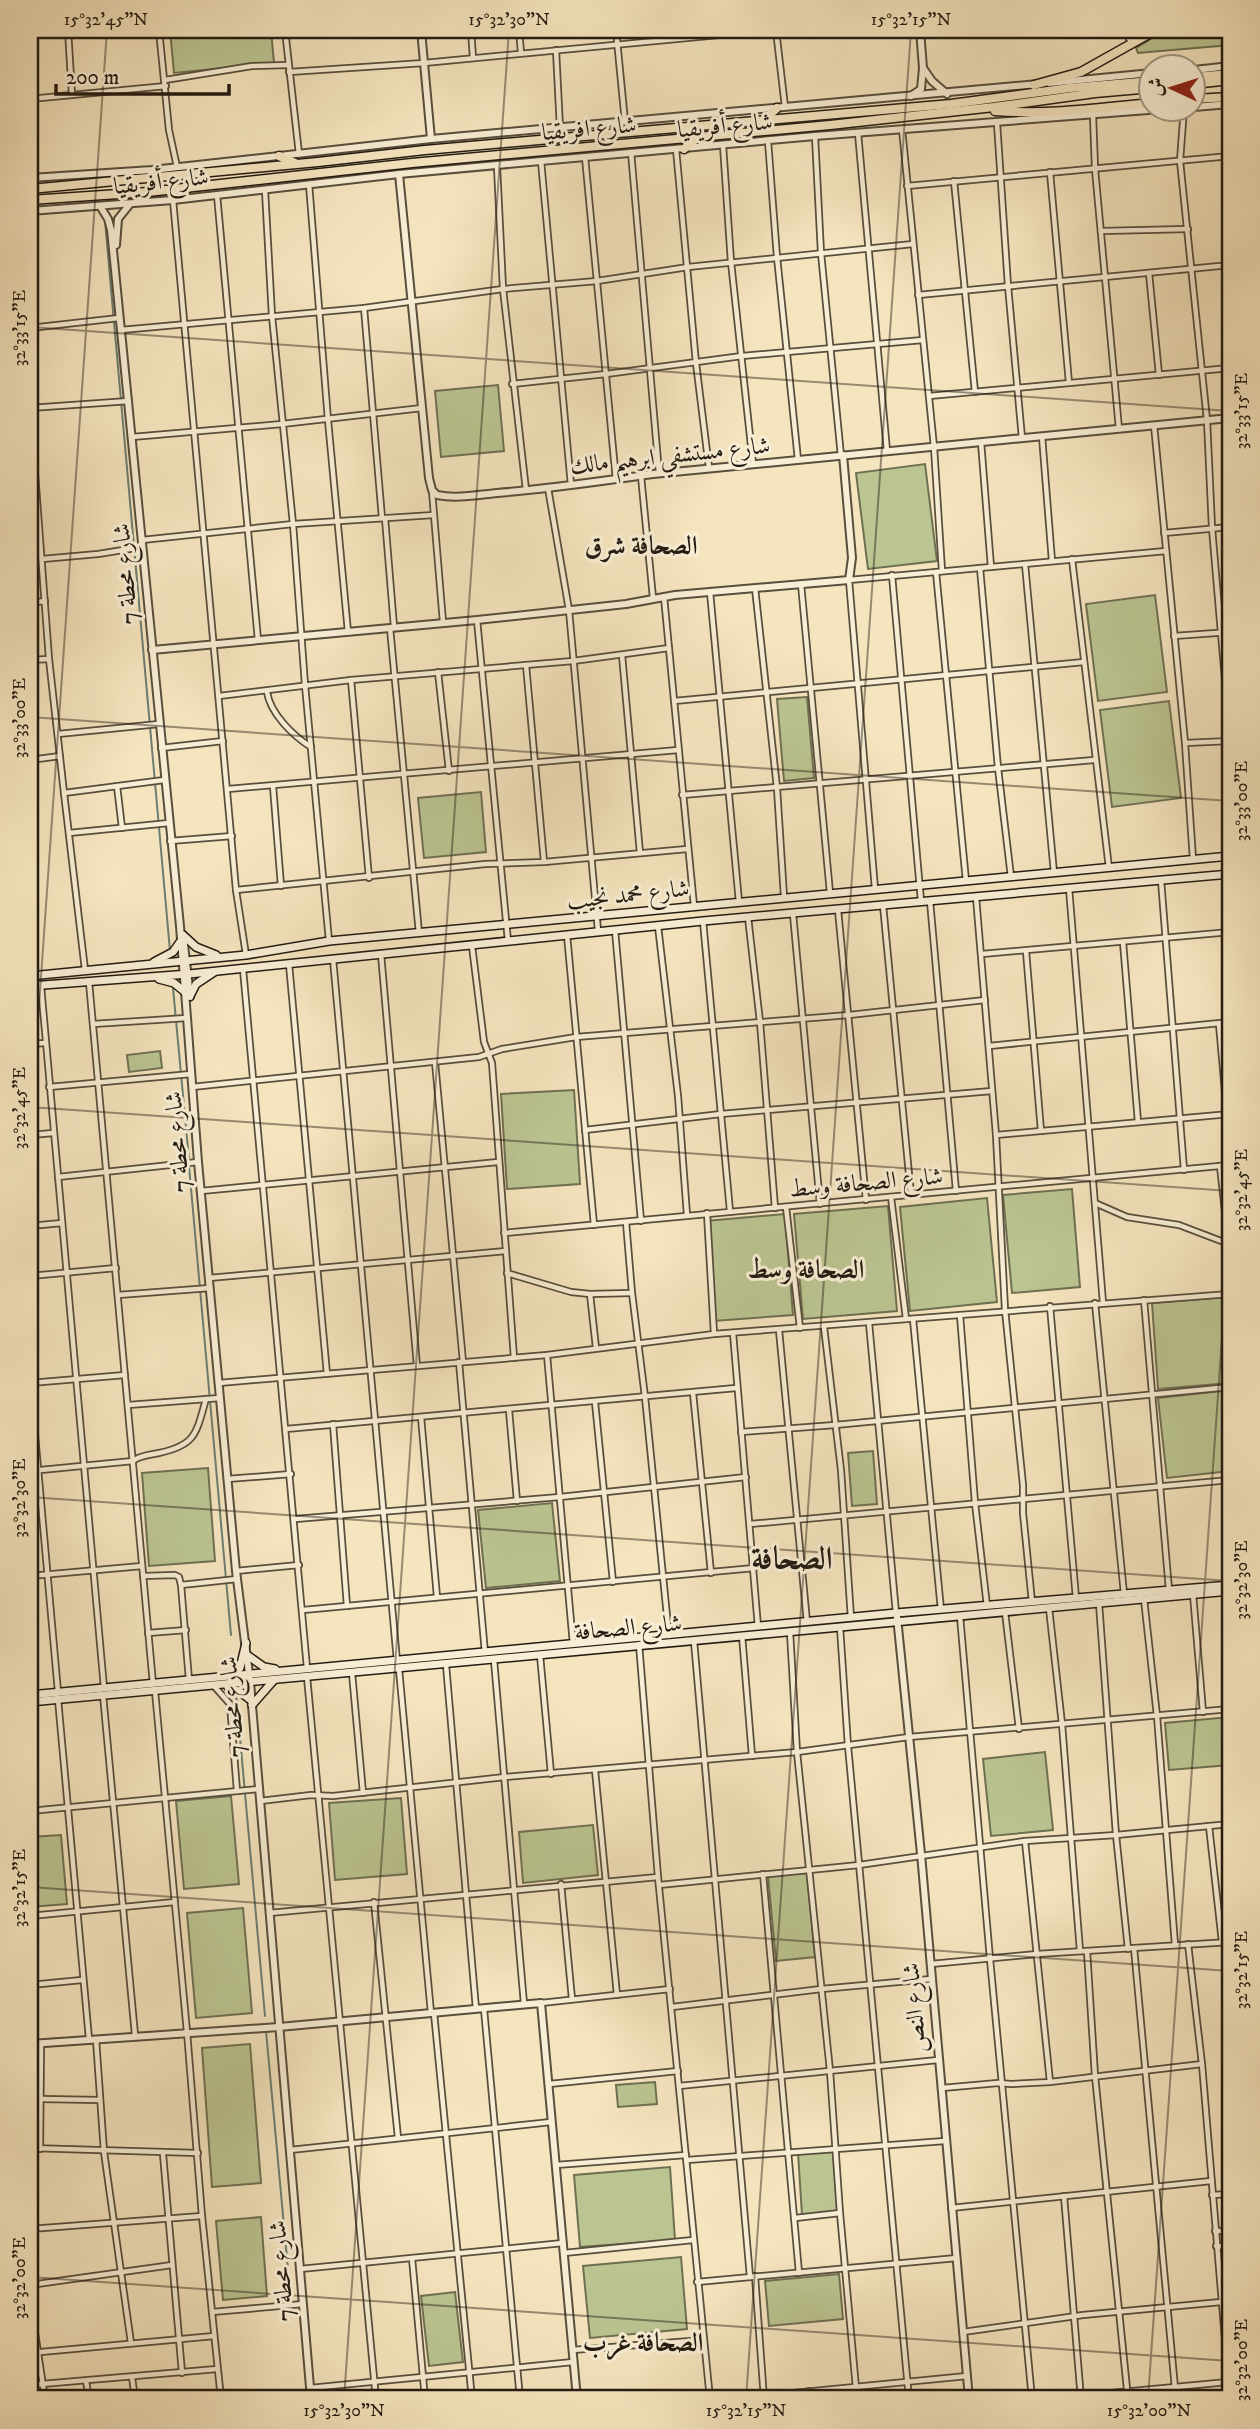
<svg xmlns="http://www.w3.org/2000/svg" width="1260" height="2429" font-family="'IM FELL DW Pica',Amiri,serif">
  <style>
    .green { fill: #bbc592; stroke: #6f7052; stroke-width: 2 }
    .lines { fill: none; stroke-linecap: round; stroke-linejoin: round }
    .stream { stroke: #6c7d71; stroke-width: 2 }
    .minor-casing { stroke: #584e3d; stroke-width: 8 }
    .tertiary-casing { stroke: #584e3d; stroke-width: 10 }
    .secondary-casing { stroke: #231b12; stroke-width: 10 }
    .trunk-casing { stroke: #231b12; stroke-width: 11 }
    .minor { stroke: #f8eed5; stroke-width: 4.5 }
    .tertiary { stroke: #f8eed5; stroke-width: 6 }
    .secondary { stroke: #f8eed5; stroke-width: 7 }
    .trunk { stroke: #f5e5bf; stroke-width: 8 }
    .ticks { fill: none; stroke: #231b12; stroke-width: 2; stroke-opacity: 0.45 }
    .labels { text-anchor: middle; stroke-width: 6; stroke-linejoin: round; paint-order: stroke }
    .street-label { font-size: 24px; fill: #231b12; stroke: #f8eed5 }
    .neighbourhood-label { font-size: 26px; font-weight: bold; fill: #231b12; stroke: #f8eed5 }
    .district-label { font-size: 32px; font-weight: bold; fill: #231b12; stroke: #f8eed5 }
    .neatline { fill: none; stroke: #231b12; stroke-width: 2.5 }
    .ticks-label { font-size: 18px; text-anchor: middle; fill: #231b12 }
  </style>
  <rect width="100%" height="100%" fill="#f5e5bf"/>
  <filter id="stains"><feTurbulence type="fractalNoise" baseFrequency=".00286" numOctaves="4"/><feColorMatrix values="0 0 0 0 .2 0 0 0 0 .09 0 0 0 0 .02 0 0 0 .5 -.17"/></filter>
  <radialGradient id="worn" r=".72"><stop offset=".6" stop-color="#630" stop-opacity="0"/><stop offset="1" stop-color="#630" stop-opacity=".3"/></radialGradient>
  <g class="green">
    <polygon points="170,30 271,30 274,63 174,73"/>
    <polygon points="1166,30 1230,30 1230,45 1138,53 1136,48"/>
    <polygon points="498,385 504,451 441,457 435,391"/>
    <polygon points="925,464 937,561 868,569 856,473"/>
    <polygon points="1155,595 1167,692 1098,701 1086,604"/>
    <polygon points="807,697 814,778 784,781 777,699"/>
    <polygon points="1169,701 1181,798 1112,807 1100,710"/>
    <polygon points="481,792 486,852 424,858 418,798"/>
    <polygon points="160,1051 162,1068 129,1072 127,1055"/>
    <polygon points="574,1090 580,1184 507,1189 501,1094"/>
    <polygon points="1072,1189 1080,1287 1012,1293 1003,1195"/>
    <polygon points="987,1198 997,1302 910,1311 900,1207"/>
    <polygon points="888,1206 897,1311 803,1319 794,1214"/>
    <polygon points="785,1214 793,1315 714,1321 706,1221"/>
    <polygon points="1225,1297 1230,1383 1158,1389 1152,1303"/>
    <polygon points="1230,1390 1230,1471 1167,1478 1158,1398"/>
    <polygon points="873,1451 877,1504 852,1506 848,1453"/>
    <polygon points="208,1468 215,1561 149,1566 142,1473"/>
    <polygon points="552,1503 560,1581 486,1588 478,1510"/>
    <polygon points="1230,1717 1230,1765 1169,1770 1165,1723"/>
    <polygon points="1045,1752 1053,1830 991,1836 983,1759"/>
    <polygon points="231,1796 239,1884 184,1889 176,1801"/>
    <polygon points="401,1798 407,1874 335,1880 329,1803"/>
    <polygon points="593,1825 598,1875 523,1883 519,1832"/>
    <polygon points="61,1835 67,1904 30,1907 30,1837"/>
    <polygon points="807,1873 815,1957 776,1961 768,1876"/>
    <polygon points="243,1908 252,2013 196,2018 187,1913"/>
    <polygon points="250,2044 261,2183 212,2187 202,2048"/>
    <polygon points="655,2082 657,2104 618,2107 616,2085"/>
    <polygon points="837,2150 841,2212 802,2215 798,2153"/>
    <polygon points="670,2167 675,2240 580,2247 574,2175"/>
    <polygon points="261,2217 267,2296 223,2300 216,2221"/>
    <polygon points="681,2257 687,2329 590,2338 583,2266"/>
    <polygon points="839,2274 843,2319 769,2326 765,2281"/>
    <polygon points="455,2292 463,2362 429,2366 421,2296"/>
  </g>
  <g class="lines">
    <g class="stream">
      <polyline points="105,221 170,951"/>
      <polyline points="173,988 189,1160"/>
      <polyline points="189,1166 231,1635"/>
      <polyline points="236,1693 265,2016"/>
      <polyline points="266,2031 291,2302"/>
    </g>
    <defs>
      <g id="minor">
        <polyline points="68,30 72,95"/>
        <polyline points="159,30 169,130 177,167"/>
        <polyline points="285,30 299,154"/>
        <polyline points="471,30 473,58"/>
        <polyline points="519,30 521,53"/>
        <polyline points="616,30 625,122"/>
        <polyline points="663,30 664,40"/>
        <polyline points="776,30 785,107"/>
        <polyline points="1123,30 1132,43"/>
        <polyline points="285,31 302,30"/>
        <polyline points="556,50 560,128"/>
        <polyline points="289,72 424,63 771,30"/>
        <polyline points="165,80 252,66 288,65"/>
        <polyline points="30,99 166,86"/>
        <polyline points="1184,108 1180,161 1207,420 1212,528 1230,738"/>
        <polyline points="1093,115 1095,169 1119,429"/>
        <polyline points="997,123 1008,286 1022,438"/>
        <polyline points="902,129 934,447 942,571"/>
        <polyline points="858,133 887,451"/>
        <polyline points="815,136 821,253 841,456"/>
        <polyline points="768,141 777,257 798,460"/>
        <polyline points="723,145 731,262 753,464"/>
        <polyline points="676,149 696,363 709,468"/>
        <polyline points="631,152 659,473"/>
        <polyline points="1226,156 1230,196"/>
        <polyline points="585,157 616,480"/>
        <polyline points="541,161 571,485"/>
        <polyline points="497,166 503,289 526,490"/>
        <polyline points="1050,172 1069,383"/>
        <polyline points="954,181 975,392"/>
        <polyline points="309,184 328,420 348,632"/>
        <polyline points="907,186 1230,156"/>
        <polyline points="265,190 272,316 293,524 305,685 329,941"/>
        <polyline points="217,195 258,640"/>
        <polyline points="173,200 236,890 246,955"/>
        <polyline points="1101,231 1188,229"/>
        <polyline points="1149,273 1159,375"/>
        <polyline points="918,295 1230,265"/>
        <polyline points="364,308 382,518"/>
        <polyline points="30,328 119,318"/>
        <polyline points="121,330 364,308 503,289 597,281 688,267 913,244"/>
        <polyline points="512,384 606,374 742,356 923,340"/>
        <polyline points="929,396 1230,368"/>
        <polyline points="30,407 49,659 64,793 164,780"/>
        <polyline points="30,408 129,401"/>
        <polyline points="1154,425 1185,743 1193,859"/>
        <polyline points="1042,436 1052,561"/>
        <polyline points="132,437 282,424 422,408"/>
        <polyline points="981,442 991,567"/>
        <polyline points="641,476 653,598"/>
        <polyline points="548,488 569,610 598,931"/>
        <polyline points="432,491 443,622"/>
        <polyline points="385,518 394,627"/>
        <polyline points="1164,533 1230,527"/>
        <polyline points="142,540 293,524 434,515"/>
        <polyline points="42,559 98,554 142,547"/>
        <polyline points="1072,559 1109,868"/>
        <polyline points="1025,564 1054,873"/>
        <polyline points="980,568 998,768 1011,877"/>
        <polyline points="936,572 966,881"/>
        <polyline points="892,575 921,901"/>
        <polyline points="801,584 830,893"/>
        <polyline points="755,588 777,788 784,897"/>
        <polyline points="710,592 739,902"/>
        <polyline points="664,597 694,906"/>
        <polyline points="30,603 45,601"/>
        <polyline points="477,620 508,941"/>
        <polyline points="390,628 419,933"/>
        <polyline points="1174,636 1230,632"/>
        <polyline points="622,655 640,853"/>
        <polyline points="30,660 49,659"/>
        <polyline points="526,665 544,862"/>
        <polyline points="438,672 449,771"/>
        <polyline points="351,680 369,878"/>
        <path d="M267,692C270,713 293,736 311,747"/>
        <polyline points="219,696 351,680 573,661 669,648"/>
        <polyline points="674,701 1084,662"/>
        <polyline points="58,734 159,724"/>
        <polyline points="1185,743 1230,741"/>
        <polyline points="161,748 223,741"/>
        <polyline points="30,760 60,756"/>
        <polyline points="117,786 122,828"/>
        <polyline points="273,786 281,886"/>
        <polyline points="228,789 678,750"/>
        <polyline points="64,793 85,970"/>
        <polyline points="682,795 1094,760"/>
        <polyline points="69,833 169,823"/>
        <polyline points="170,841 232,836"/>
        <polyline points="1161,880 1184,1170"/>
        <polyline points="1069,888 1103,1303"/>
        <polyline points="875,889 849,580 1166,551"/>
        <polyline points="236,890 485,864 544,862 687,849"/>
        <polyline points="976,897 996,1135 1005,1310 1023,1485 1023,1513 1032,1602"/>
        <polyline points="930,901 956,1191"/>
        <polyline points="883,905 911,1195"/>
        <polyline points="838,910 866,1200"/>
        <polyline points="793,914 820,1204"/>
        <polyline points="748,917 760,1022 775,1208"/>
        <polyline points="703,921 730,1211"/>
        <polyline points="658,926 678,1096 687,1215"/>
        <polyline points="615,930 641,1221"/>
        <polyline points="567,935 594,1225"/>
        <polyline points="1123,942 1138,1122"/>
        <polyline points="472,946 484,1042 492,1063 514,1358"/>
        <polyline points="1026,951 1041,1131"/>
        <polyline points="381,954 417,1366"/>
        <polyline points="982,954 1230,932"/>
        <polyline points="333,959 397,1661"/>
        <polyline points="289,964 327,1374"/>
        <polyline points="243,969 307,1668"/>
        <polyline points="89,982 153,1684"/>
        <polyline points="41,986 104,1688"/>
        <polyline points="93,1024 187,1018"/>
        <polyline points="1219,1024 1227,1114"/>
        <polyline points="30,1044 45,1043"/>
        <polyline points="989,1046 1230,1022"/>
        <polyline points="435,1062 463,1362"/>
        <polyline points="49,1087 191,1074"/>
        <polyline points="192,1087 479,1057 502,1049 576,1037 849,1015 985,1000"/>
        <polyline points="585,1130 721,1114 992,1091"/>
        <polyline points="30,1135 53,1133"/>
        <polyline points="996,1135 1230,1114"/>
        <polyline points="1220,1166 1230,1257"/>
        <polyline points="58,1177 198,1162"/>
        <polyline points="201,1191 498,1162"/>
        <polyline points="891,1197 906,1319"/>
        <polyline points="1095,1203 1127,1217 1179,1225 1229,1244"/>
        <polyline points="786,1207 800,1328"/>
        <polyline points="707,1213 714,1334"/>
        <polyline points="626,1222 632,1293 645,1397 669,1636"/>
        <polyline points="30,1226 62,1223"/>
        <polyline points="504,1233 1230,1165"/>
        <polyline points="507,1273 571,1292 590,1294 632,1293"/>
        <polyline points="30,1276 116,1268"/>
        <polyline points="209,1278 506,1251"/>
        <polyline points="590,1294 596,1348"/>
        <polyline points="118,1295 210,1288"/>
        <polyline points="1144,1300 1169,1590"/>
        <polyline points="1095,1303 1124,1594"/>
        <polyline points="1050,1306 1076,1598"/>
        <polyline points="960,1315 975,1503 987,1606"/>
        <polyline points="913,1319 941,1610"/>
        <polyline points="869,1323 896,1613"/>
        <polyline points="824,1327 841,1470 851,1618"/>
        <polyline points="779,1330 807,1622"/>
        <polyline points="733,1333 758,1627"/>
        <polyline points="547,1355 573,1644"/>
        <polyline points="459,1362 485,1653"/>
        <polyline points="30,1379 58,1692"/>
        <polyline points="30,1383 125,1375"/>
        <polyline points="219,1383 547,1355 714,1334 1230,1294"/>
        <polyline points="693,1393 711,1573"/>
        <polyline points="595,1402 613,1582"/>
        <polyline points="128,1405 220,1398"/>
        <polyline points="509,1410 517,1501"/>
        <polyline points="421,1417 437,1597"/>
        <polyline points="333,1424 347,1606"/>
        <polyline points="286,1429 736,1388"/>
        <polyline points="741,1432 835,1425 1230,1387"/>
        <path d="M30,1471L133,1461C140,1455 150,1455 159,1453C196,1445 196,1434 206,1399"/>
        <polyline points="227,1479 291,1474"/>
        <polyline points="295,1519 560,1497 746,1477"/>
        <polyline points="750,1524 1230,1480"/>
        <polyline points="236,1571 299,1565"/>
        <polyline points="30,1576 142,1566"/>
        <polyline points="143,1576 175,1575 179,1577 181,1585 237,1579"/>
        <polyline points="181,1585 189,1680"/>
        <polyline points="1193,1594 1203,1712"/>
        <polyline points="1144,1599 1157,1716 1175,1945"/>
        <polyline points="1099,1603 1116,1835 1128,1949"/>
        <polyline points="1049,1608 1062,1724 1080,1951"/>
        <polyline points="303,1610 754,1568"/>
        <polyline points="1005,1612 1019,1729"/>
        <polyline points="960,1616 990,1959 1032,2399"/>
        <polyline points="840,1627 848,1746 909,2399"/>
        <polyline points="790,1632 797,1752 830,2071 840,2213 857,2399"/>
        <polyline points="148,1633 186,1630"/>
        <polyline points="742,1635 752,1756"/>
        <polyline points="694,1641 750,2277"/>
        <polyline points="639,1644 658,1877 710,2399"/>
        <polyline points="540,1655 551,1774"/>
        <polyline points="494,1660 524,2004"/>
        <polyline points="446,1665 476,2009"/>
        <polyline points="399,1669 431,2013"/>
        <polyline points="352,1673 363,1793"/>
        <polyline points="307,1677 376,2399"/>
        <polyline points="214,1686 230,1704 237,1791"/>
        <polyline points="155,1691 187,2032 202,2216 221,2399"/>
        <polyline points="103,1695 135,2035"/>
        <polyline points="58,1699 89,2039"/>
        <polyline points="595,1770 617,1995"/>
        <polyline points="260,1801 311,1795 333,1796 505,1777 797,1752 909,1737 1230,1709"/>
        <polyline points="30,1811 258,1789"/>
        <polyline points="1209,1826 1222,1942"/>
        <polyline points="1025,1841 1050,2082"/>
        <polyline points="763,1874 799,2273"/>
        <polyline points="561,1884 572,1999"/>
        <polyline points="659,1885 859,1865 1025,1841 1116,1835 1230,1824"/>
        <polyline points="374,1902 398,2138"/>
        <polyline points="269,1913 658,1877"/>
        <polyline points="30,1916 175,1902"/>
        <polyline points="1188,1944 1202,2064 1230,2399"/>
        <polyline points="1134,1948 1176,2399"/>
        <polyline points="1087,1951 1095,2076 1128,2399"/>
        <polyline points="931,1964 1037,1954 1230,1942"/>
        <polyline points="30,1985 82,1980"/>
        <polyline points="541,2003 670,1989"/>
        <polyline points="672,2007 821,1989 931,1979"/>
        <polyline points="484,2009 520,2399"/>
        <polyline points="434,2013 472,2399"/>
        <polyline points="96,2039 104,2152 131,2343"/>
        <polyline points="549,2084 678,2071"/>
        <polyline points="679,2086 938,2060"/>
        <polyline points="942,2088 998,2083 1011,2084 1050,2082 1202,2064"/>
        <polyline points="41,2099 100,2100"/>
        <polyline points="30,2148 198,2153"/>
        <polyline points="40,2149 41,2043"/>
        <polyline points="290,2150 551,2122"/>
        <polyline points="163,2154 182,2373"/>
        <polyline points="687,2160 945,2141"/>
        <polyline points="556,2165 686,2155"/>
        <polyline points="1212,2195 1230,2194"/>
        <polyline points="1064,2196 1081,2399"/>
        <polyline points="951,2208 1211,2181"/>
        <polyline points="795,2218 840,2213"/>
        <polyline points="30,2229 202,2216"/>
        <polyline points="1215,2231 1230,2231"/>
        <polyline points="1216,2246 1230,2247"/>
        <polyline points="1230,2247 1230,2236"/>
        <polyline points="564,2253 693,2240"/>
        <polyline points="412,2258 425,2399"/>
        <polyline points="300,2269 563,2243"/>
        <polyline points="755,2276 764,2399"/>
        <polyline points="697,2282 957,2258"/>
        <polyline points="30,2285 172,2265"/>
        <polyline points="30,2299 45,2399"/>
        <polyline points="212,2312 303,2304"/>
        <polyline points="963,2332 1083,2315 1221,2302"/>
        <polyline points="572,2350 704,2340"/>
        <polyline points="30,2353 214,2336"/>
        <polyline points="132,2377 135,2399"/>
        <polyline points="86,2381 89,2399"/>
        <polyline points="30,2385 217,2369"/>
        <polyline points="310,2388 573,2362"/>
        <polyline points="809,2391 810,2399"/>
        <polyline points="732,2399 967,2376"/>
        <polyline points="1047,2399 1228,2382"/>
      </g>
      <g id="tertiary">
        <polyline points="421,30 431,139"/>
        <polyline points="923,68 932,81 947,94"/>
        <polyline points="1194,70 1230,66"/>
        <polyline points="1049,83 1152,73"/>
        <polyline points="911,96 921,89 923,68 920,30"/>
        <polyline points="1194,107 1230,104"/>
        <path d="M399,174L429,478L432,490L437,495C456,499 477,495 497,493C549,489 601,481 653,474L1230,418"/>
        <polyline points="30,178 152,170 431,139 1038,84"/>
        <polyline points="100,206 108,219 111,230 180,926 198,1162 236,1571 250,1682 311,2399"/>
        <polyline points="30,211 173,200 399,174 815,136 1174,108"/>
        <polyline points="116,245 118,219 130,204"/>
        <polyline points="152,650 477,620 626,604 675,595 849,580 852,558 843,455"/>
        <polyline points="183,935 190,997"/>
        <polyline points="897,1617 921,1854 969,2399"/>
        <polyline points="30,2044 279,2027 541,2003 577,2399"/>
      </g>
      <g id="secondary">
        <polyline points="183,935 196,947 216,955"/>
        <polyline points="154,962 173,952 180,942"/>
        <polyline points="30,976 246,955 329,941 1230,856"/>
        <polyline points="159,979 174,983 185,992"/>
        <polyline points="30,986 189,974 703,921 1230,874"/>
        <polyline points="190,996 196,984 214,972"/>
        <polyline points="247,1655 264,1667 275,1669"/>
        <polyline points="232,1677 240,1668 246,1643"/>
        <polyline points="228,1687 239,1691 252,1701"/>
        <polyline points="30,1695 896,1613 1230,1585"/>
        <polyline points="30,1702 1230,1591"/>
        <polyline points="252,1705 274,1680"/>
      </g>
      <g id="trunk">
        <polyline points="1194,77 1230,74"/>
        <polyline points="1194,84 1230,80"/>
        <polyline points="1034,85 1081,72 1156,30"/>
        <polyline points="1194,99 1230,97"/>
        <path d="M995,111C1047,115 1100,108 1152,103"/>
        <polyline points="764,120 777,108"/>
        <polyline points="684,149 697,138"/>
        <polyline points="279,156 295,163"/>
        <polyline points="30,189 318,162 425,150 951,104 1070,88 1152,81"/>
        <polyline points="30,200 148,192 412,163 830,125 994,107 1095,93 1152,88"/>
      </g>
    </defs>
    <use href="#minor" class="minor-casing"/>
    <use href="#tertiary" class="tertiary-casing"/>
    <use href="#secondary" class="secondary-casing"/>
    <use href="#trunk" class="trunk-casing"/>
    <use href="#minor" class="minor"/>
    <use href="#tertiary" class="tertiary"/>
    <use href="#secondary" class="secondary"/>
    <use href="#trunk" class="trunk"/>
  </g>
  <path class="ticks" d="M30,327L1230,411M30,717L1230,801M30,1107L1230,1191M30,1135L107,30M30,1497L1230,1581M30,1887L1230,1971M30,2277L1230,2361M344,2399L509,30M746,2399L911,30M1148,2399L1230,1223"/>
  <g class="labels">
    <g class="street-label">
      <text transform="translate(725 125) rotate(-5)" y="8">شارع أفريقيا</text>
      <text transform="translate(589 128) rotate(-5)" y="8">شارع افريقيا</text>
      <text transform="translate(161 181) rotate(-6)" y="8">شارع أفريقيا</text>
      <text transform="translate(670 455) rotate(-6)" y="8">شارع مستشفي ابرهيم مالك</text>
      <text transform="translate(125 574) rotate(-95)" y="8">شارع محطة 7</text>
      <text transform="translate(628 894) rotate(-6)" y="8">شارع محمد نجيب</text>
      <text transform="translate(177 1142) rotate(-95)" y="8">شارع محطة 7</text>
      <text transform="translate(866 1182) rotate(-5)" y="8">شارع الصحافة وسط</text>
      <text transform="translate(628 1627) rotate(-5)" y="8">شارع الصحافة</text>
      <text transform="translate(232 1707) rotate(-95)" y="8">شارع محطة 7</text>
      <text transform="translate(914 2008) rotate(-95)" y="8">شارع النص</text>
      <text transform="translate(281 2271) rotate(-95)" y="8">شارع محطة 7</text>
    </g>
    <g class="neighbourhood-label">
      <text x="641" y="554">الصحافة شرق</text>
      <text x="806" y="1278">الصحافة وسط</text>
      <text x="643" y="2351">الصحافة غرب</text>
    </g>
    <g class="district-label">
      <text x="792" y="1569">الصحافة</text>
    </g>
  </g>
  <rect width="1260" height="2429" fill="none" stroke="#f5e5bf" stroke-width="77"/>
  <g transform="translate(1172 88) rotate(274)"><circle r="33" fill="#f8eed5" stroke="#a39a87" stroke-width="2"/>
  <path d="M0-5L12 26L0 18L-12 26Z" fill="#8f2418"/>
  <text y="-10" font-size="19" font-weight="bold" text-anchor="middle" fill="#231b12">ش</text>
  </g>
  <path d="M56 84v10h173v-10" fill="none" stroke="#231b12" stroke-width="3.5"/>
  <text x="66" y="84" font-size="21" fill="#231b12" stroke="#f8eed5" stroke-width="5" paint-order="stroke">200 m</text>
  <rect x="38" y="38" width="1184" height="2352" class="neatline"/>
  <g class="ticks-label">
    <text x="106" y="25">15°32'45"N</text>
    <text x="509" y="25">15°32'30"N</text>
    <text x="911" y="25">15°32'15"N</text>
    <text transform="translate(19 328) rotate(-90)" y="6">32°33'15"E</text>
    <text transform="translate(1241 411) rotate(-90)" y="6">32°33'15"E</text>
    <text transform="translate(19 718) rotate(-90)" y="6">32°33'00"E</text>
    <text transform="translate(1241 801) rotate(-90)" y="6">32°33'00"E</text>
    <text transform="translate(19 1108) rotate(-90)" y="6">32°32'45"E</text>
    <text transform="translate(1241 1190) rotate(-90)" y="6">32°32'45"E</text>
    <text transform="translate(19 1498) rotate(-90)" y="6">32°32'30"E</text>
    <text transform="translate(1241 1580) rotate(-90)" y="6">32°32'30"E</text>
    <text transform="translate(19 1888) rotate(-90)" y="6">32°32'15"E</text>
    <text transform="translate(1241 1970) rotate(-90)" y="6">32°32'15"E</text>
    <text transform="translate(19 2278) rotate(-90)" y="6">32°32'00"E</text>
    <text transform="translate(1241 2360) rotate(-90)" y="6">32°32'00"E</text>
    <text x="344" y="2416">15°32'30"N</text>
    <text x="746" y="2416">15°32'15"N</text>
    <text x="1149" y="2416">15°32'00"N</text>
  </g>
  <rect width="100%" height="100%" filter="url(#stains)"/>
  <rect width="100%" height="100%" fill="url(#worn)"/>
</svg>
